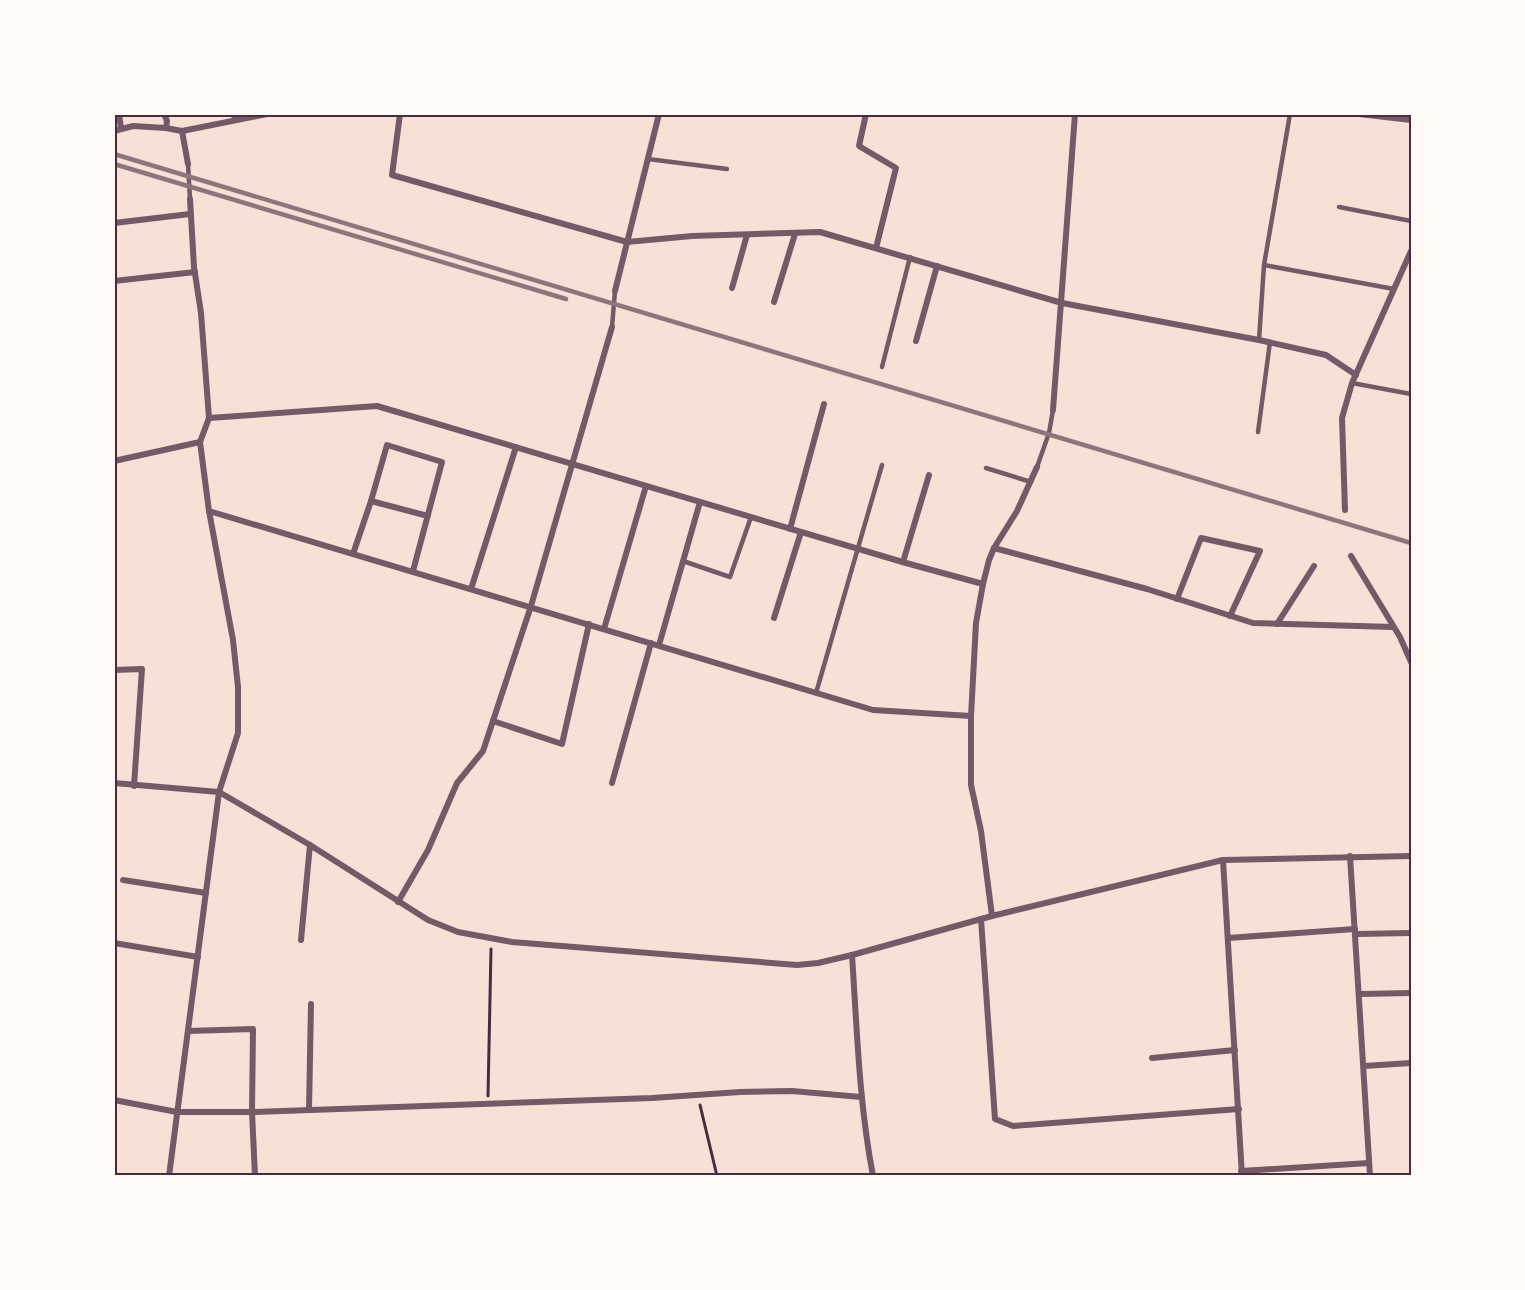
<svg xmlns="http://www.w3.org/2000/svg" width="1525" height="1290" font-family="'PT Sans',sans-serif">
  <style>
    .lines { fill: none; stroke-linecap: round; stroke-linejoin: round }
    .path { stroke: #4a2c40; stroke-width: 3 }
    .service { stroke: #755966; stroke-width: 4.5 }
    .minor { stroke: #755966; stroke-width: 6 }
    .rail { stroke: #8f747c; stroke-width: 4.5 }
    .neatline { fill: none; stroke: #4a2c40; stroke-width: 2 }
  </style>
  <rect width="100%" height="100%" fill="#f7e1d7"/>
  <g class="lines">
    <g class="path">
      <polyline points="488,1096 491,949"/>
      <polyline points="700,1105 717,1176"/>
    </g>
    <g class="service">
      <polyline points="234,114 234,120"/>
      <polyline points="648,159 727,169"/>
      <polyline points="188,164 190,199"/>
      <polyline points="1339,207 1411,221"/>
      <polyline points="1264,265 1290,114"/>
      <polyline points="612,327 615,291"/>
      <polyline points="1259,340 1264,265 1394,289"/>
      <polyline points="882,367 910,257"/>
      <polyline points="1352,383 1411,394"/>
      <polyline points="1258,432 1270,342"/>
      <polyline points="1037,467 1049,433 1053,410"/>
      <polyline points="986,468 1031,482"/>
      <polyline points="683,561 730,577 751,517"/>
      <polyline points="816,693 882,465"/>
    </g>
    <g class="minor">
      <polyline points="119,114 121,128"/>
      <polyline points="164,114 167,121 166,128"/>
      <polyline points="400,114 392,175 627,242 692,236 820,232 1062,303 1259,340 1326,355 1356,375"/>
      <polyline points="866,114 859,146 896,168 876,248"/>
      <polyline points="1359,114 1411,120"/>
      <polyline points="114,131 133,126 166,128 182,131 267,114"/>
      <polyline points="182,131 188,164"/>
      <polyline points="114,223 190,214"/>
      <polyline points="114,281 195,272"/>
      <polyline points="732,288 747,235"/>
      <polyline points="615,291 659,114"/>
      <polyline points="774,302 795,234"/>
      <polyline points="916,341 937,266"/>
      <polyline points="1053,410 1075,114"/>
      <polyline points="209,418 377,406 906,563 983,584"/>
      <polyline points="114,461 200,442"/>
      <polyline points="1345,510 1342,418 1352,383 1411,251"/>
      <polyline points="209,511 873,710 971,716"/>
      <polyline points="790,529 824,404"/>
      <polyline points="994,548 1147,589 1253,623 1393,627"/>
      <polyline points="353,554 371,501"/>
      <polyline points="1351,556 1400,637 1411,662"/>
      <polyline points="903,562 929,475"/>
      <polyline points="413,571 442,462 387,445 371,501 428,516"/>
      <polyline points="471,589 516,447"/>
      <polyline points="1177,599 1201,538 1260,551 1230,616"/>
      <polyline points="774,618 801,532"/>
      <polyline points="1277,624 1314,566"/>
      <polyline points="604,629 646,486"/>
      <polyline points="659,645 700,502"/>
      <polyline points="114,670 142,669 134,786"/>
      <polyline points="493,721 562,744 589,624"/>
      <polyline points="114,783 219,792 310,845 428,920 458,932 512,942 797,965 818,963 852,955 992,916 1223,860 1411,856"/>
      <polyline points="612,783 651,643"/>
      <polyline points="1350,856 1370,1176"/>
      <polyline points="1223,860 1242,1176"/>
      <polyline points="123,880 206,893"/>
      <polyline points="398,902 428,850 457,783 483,751 531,606 612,327"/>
      <polyline points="992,916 981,831 971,785 971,716 976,623 983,584 989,560 994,548 1017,511 1037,467"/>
      <polyline points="981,919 995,1119 1013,1126 1239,1109"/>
      <polyline points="1356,934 1411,933"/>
      <polyline points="1228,938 1355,929"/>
      <polyline points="301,940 310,845"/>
      <polyline points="114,943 198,957"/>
      <path d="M852,955C857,1029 859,1103 873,1176"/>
      <polyline points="1360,994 1411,993"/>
      <polyline points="188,1031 253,1029 252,1112 255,1176"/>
      <polyline points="1152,1058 1235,1050"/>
      <polyline points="1364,1066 1411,1063"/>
      <polyline points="114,1100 177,1112 252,1112 652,1098 740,1092 792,1091 861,1097"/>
      <polyline points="309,1110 311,1004"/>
      <polyline points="1241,1171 1369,1163"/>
      <polyline points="169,1176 219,792 238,733 238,687 233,640 209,511 200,442 209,418 201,313 194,267 190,199"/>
    </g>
    <g class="rail">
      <polyline points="114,154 1411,543"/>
      <polyline points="114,164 566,299"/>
    </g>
  </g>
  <rect width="1525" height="1290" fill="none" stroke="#fffaf5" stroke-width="231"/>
  <rect x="116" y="116" width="1294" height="1058" class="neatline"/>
</svg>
